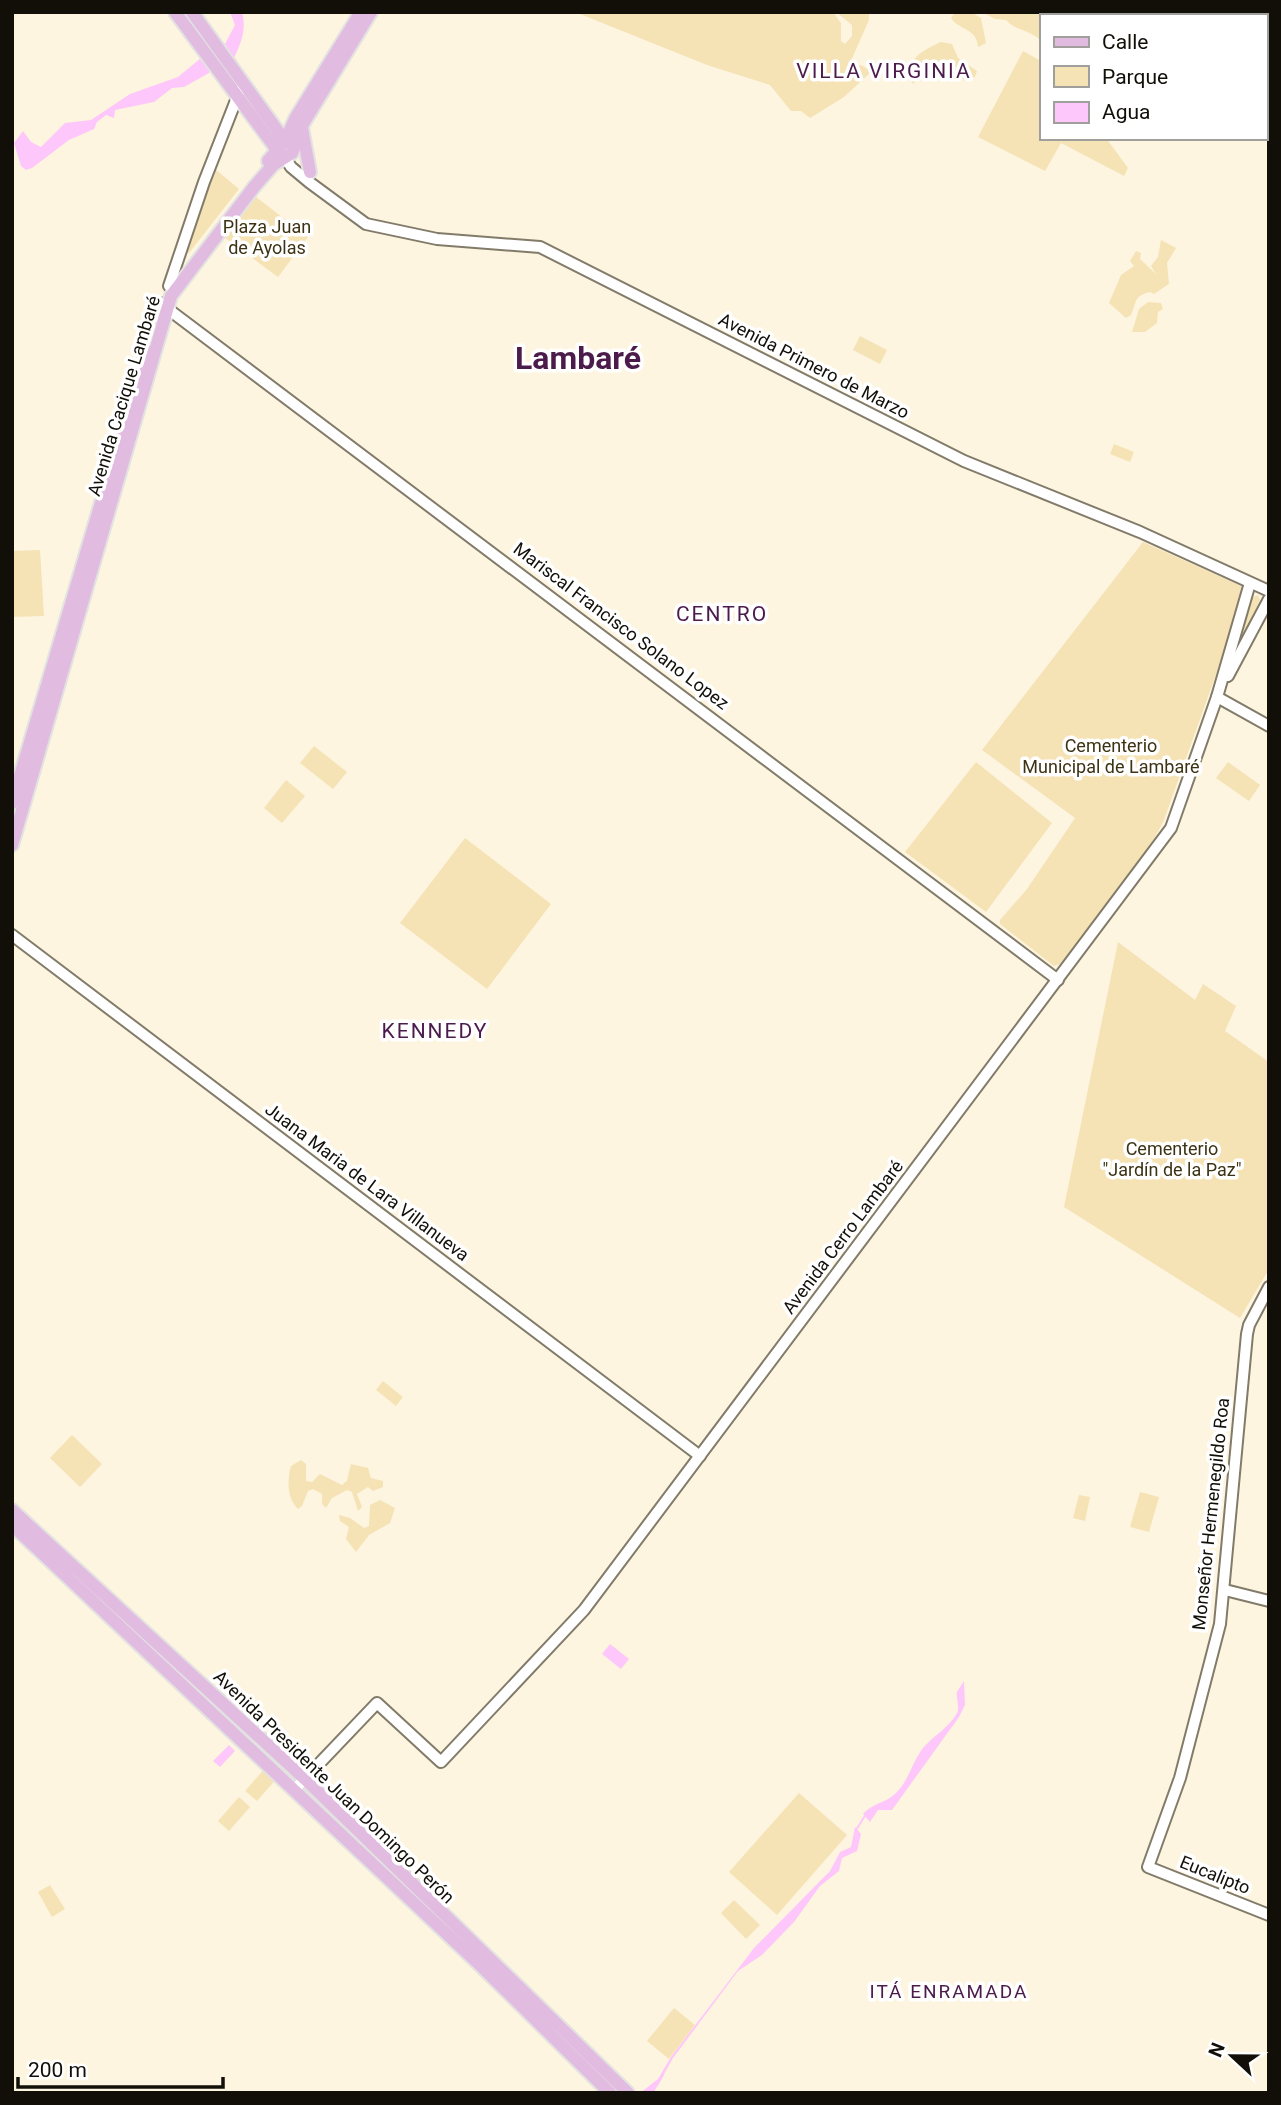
<svg xmlns="http://www.w3.org/2000/svg" width="1281" height="2105" font-family="Roboto,sans-serif">
  <style>
    .green { fill: #f5e3b6 }
    .water { fill: #fec7fb }
    .lines { fill: none; stroke-linecap: round; stroke-linejoin: round }
    .stream { stroke: #fec7fb; stroke-width: 2 }
    .secondary-casing { stroke: #827b69; stroke-width: 14 }
    .primary-casing { stroke: #e2e2e1; stroke-width: 16 }
    .secondary { stroke: #fff; stroke-width: 10 }
    .primary { stroke: #e2bbe0; stroke-width: 12 }
    .labels { text-anchor: middle; stroke-width: 7; stroke-linejoin: round; paint-order: stroke }
    .park-label { font-size: 18px; fill: #3d3214; stroke: #fff }
    .street-label { font-size: 18px; fill: #110f08; stroke: #fff }
    .neighbourhood-label { font-size: 19px; letter-spacing: 2px; fill: #4b1b4b; stroke: #fff }
    .quarter-label { font-size: 21px; letter-spacing: 2px; fill: #4b1b4b; stroke: #fff }
    .town-label { font-size: 32px; font-weight: bold; fill: #4b1b4b; stroke: #fff }
  </style>
  <rect width="100%" height="100%" fill="#fdf5e0"/>
  <g class="green">
    <polygon points="575,12 833,12 841,23 841,41 845,44 852,36 852,25 836,12 869,12 869,20 850,63 863,66 871,72 844,97 810,118 801,111 791,111 770,85 707,65"/>
    <path d="M955,12H971L981,18L986,43L978,47C977,28 960,31 951,18Z"/>
    <path d="M982,12H1060L1063,16H1041V41C1030,30 1016,31 1006,20L995,19Z"/>
    <path d="M941,42L952,44L958,58L977,71L975,77L964,81L959,72L943,65L927,71L913,84C901,61 923,50 941,42Z"/>
    <polygon points="1023,51 1041,61 1041,138 1106,138 1128,168 1124,176 1061,143 1045,171 978,137"/>
    <polygon points="215,169 239,189 189,253 186,252"/>
    <polygon points="256,197 308,237 278,277 225,238"/>
    <path d="M1161,240L1176,248L1167,263L1169,284L1154,294L1150,292C1134,296 1137,301 1131,315L1126,318L1109,303L1121,275L1134,266L1130,261L1136,251L1141,253L1140,259L1156,274L1151,266L1158,257Z"/>
    <polygon points="1148,302 1161,303 1163,309 1158,312 1157,323 1145,332 1132,332 1139,309"/>
    <polygon points="860,336 887,350 880,364 853,350"/>
    <polygon points="1114,444 1134,452 1130,462 1110,454"/>
    <path d="M1143,542L1241,586L1244,596L1164,820C1138,872 1099,921 1060,964L1054,966L1000,924V920L1027,889L1075,818L982,750Z"/>
    <polygon points="40,550 44,616 12,617 12,551"/>
    <polygon points="1258,595 1260,600 1235,653 1233,652 1253,597"/>
    <polygon points="314,746 347,772 333,789 300,763"/>
    <polygon points="976,762 1052,823 986,912 905,852"/>
    <polygon points="1228,762 1260,785 1249,801 1216,778"/>
    <polygon points="286,780 305,796 282,823 264,808"/>
    <polygon points="465,838 551,904 487,989 400,923"/>
    <polygon points="1118,942 1195,1000 1203,984 1236,1006 1225,1031 1269,1062 1269,1269 1240,1318 1064,1207"/>
    <polygon points="383,1381 403,1397 396,1406 376,1390"/>
    <polygon points="72,1435 102,1464 80,1487 50,1458"/>
    <path d="M301,1460L306,1464V1481L312,1482L320,1474L342,1485L347,1481L351,1464L368,1468L371,1478L383,1481V1487L373,1491L368,1487L357,1494L362,1507L358,1511L352,1492L347,1490L332,1498L326,1508L322,1504V1494L313,1489L308,1491L302,1506L298,1509C287,1498 287,1481 291,1466Z"/>
    <polygon points="1140,1492 1159,1497 1149,1532 1130,1527"/>
    <polygon points="1079,1495 1090,1497 1085,1521 1073,1518"/>
    <polygon points="380,1500 395,1508 390,1523 369,1535 356,1552 346,1539 349,1527 340,1521 339,1515 350,1518 364,1528 369,1526 370,1505"/>
    <polygon points="160,1655 293,1778 293,1779 158,1656"/>
    <polygon points="266,1767 278,1777 257,1801 245,1791"/>
    <polygon points="799,1793 847,1835 777,1915 729,1872"/>
    <polygon points="239,1797 250,1807 229,1831 218,1821"/>
    <polygon points="50,1885 65,1909 52,1917 38,1892"/>
    <polygon points="734,1900 760,1925 746,1939 721,1913"/>
    <polygon points="674,2008 695,2025 669,2059 647,2041"/>
  </g>
  <g class="water">
    <path d="M230,12H242C247,29 241,43 234,58L225,44L235,25Z"/>
    <polygon points="201,58 206,59 211,66 209,73 184,87 172,88 154,102 115,110 114,118 106,115 97,122 94,129 69,140 32,168 26,170 21,166 14,143 23,131 31,142 41,147 65,123 91,120 130,94 178,77"/>
    <polygon points="610,1644 629,1659 621,1669 602,1654"/>
    <path d="M964,1681L965,1705L959,1717L892,1810H878L870,1822L863,1814C873,1803 885,1803 895,1794C909,1781 912,1762 923,1748C933,1736 949,1728 957,1713C960,1707 956,1699 957,1692Z"/>
    <polygon points="229,1745 235,1751 220,1767 213,1761"/>
    <polygon points="855,1827 861,1834 857,1851 842,1858 839,1871 820,1886 794,1922 762,1955 738,1971 673,2058 654,2092 640,2093 658,2079 671,2057 754,1948 830,1871 840,1852 851,1847"/>
  </g>
  <g class="lines">
    <g class="stream">
      <polyline points="856,1830 866,1814"/>
      <polyline points="657,2085 663,2075"/>
    </g>
    <defs>
      <g id="secondary">
        <polyline points="284,156 291,167 309,182 366,224 437,239 540,247 964,461 1140,532 1269,591"/>
        <polyline points="169,286 204,182 240,90"/>
        <polyline points="160,303 1058,980"/>
        <polyline points="1228,676 1269,599"/>
        <polyline points="1217,697 1269,726"/>
        <polyline points="12,935 700,1456"/>
        <polyline points="1269,1287 1249,1325 1247,1334 1220,1624 1180,1778 1148,1867 1269,1915"/>
        <polyline points="1225,1590 1269,1601"/>
        <polyline points="294,1790 377,1703 441,1762 584,1610 1171,828 1217,697 1250,583"/>
      </g>
      <g id="primary">
        <polyline points="175,12 280,154"/>
        <polyline points="192,12 285,141 292,143"/>
        <polyline points="302,128 310,172"/>
        <polyline points="268,161 285,141 295,119 361,12"/>
        <polyline points="12,803 146,351"/>
        <polyline points="12,845 171,296 254,187 273,165 292,153 303,124 371,12"/>
        <polyline points="12,1510 305,1779 628,2093"/>
        <polyline points="12,1525 482,1967 610,2093"/>
      </g>
    </defs>
    <use href="#secondary" class="secondary-casing"/>
    <use href="#primary" class="primary-casing"/>
    <use href="#secondary" class="secondary"/>
    <use href="#primary" class="primary"/>
  </g>
  <g class="labels">
    <g class="park-label">
      <text x="267" y="233">Plaza Juan<tspan x="267" dy="21">de Ayolas</tspan></text>
      <text x="1111" y="752">Cementerio<tspan x="1111" dy="21">Municipal de Lambaré</tspan></text>
      <text x="1172" y="1155">Cementerio<tspan x="1172" dy="21">"Jardín de la Paz"</tspan></text>
    </g>
    <g class="street-label">
      <text transform="translate(814 366) rotate(27)" y="6">Avenida Primero de Marzo</text>
      <text transform="translate(124 396) rotate(-73)" y="6">Avenida Cacique Lambaré</text>
      <text transform="translate(621 626) rotate(37)" y="6">Mariscal Francisco Solano Lopez</text>
      <text transform="translate(367 1182) rotate(37)" y="6">Juana Maria de Lara Villanueva</text>
      <text transform="translate(843 1237) rotate(-53)" y="6">Avenida Cerro Lambaré</text>
      <text transform="translate(1211 1514) rotate(-84)" y="6">Monseñor Hermenegildo Roa</text>
      <text transform="translate(334 1787) rotate(44)" y="6">Avenida Presidente Juan Domingo Perón</text>
      <text transform="translate(1215 1875) rotate(22)" y="6">Eucalipto</text>
    </g>
    <g class="neighbourhood-label">
      <text x="949" y="1998">ITÁ ENRAMADA</text>
    </g>
    <g class="quarter-label">
      <text x="884" y="78">VILLA VIRGINIA</text>
      <text x="722" y="621">CENTRO</text>
      <text x="435" y="1038">KENNEDY</text>
    </g>
    <g class="town-label">
      <text x="578" y="369">Lambaré</text>
    </g>
  </g>
  <rect width="1281" height="2105" fill="none" stroke="#110f08" stroke-width="28"/>
  <rect x="1040" y="14" width="228" height="126" fill="#ffffff" stroke="#a09f9c" stroke-width="2"/>
  <rect x="1054" y="37" width="35" height="10" fill="#e2bbe0" stroke="#a09f9c" stroke-width="2"/>
  <text x="1102" y="49" font-size="21" fill="#110f08">Calle</text>
  <rect x="1054" y="66" width="35" height="21" fill="#f5e3b6" stroke="#a09f9c" stroke-width="2"/>
  <text x="1102" y="84" font-size="21" fill="#110f08">Parque</text>
  <rect x="1054" y="102" width="35" height="21" fill="#fec7fb" stroke="#a09f9c" stroke-width="2"/>
  <text x="1102" y="119" font-size="21" fill="#110f08">Agua</text>
  <g transform="translate(1232 2056) rotate(292)" stroke="#ffffff" stroke-width="5" paint-order="stroke">
  <path d="M0-5L12 26L0 18L-12 26Z" fill="#110f08"/>
  <text y="-10" font-size="19" font-weight="bold" text-anchor="middle" fill="#110f08">N</text>
  </g>
  <path d="M18 2077v10h205v-10" fill="none" stroke="#110f08" stroke-width="3.5"/>
  <text x="28" y="2077" font-size="21" fill="#110f08" stroke="#ffffff" stroke-width="5" paint-order="stroke">200 m</text>
</svg>
